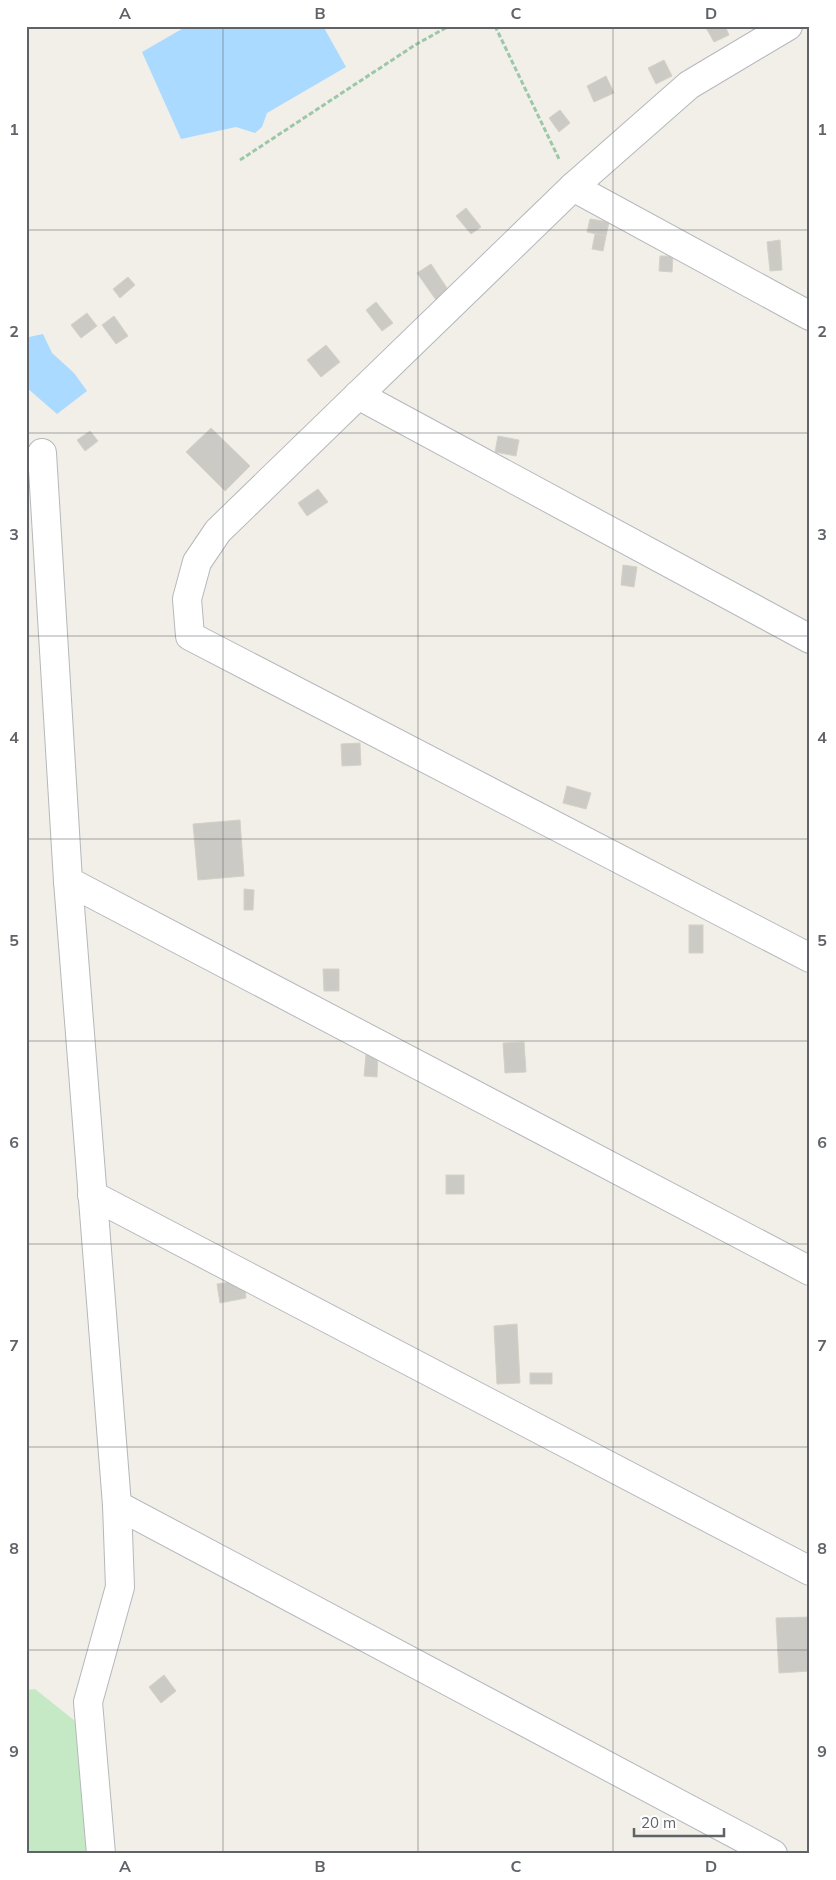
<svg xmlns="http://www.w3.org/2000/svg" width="836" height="1880" font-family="Mulish,sans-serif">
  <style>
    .green { fill: #c5e8c5 }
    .water { fill: #aadaff }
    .building { fill: #cccac5; stroke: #d6d1c6 }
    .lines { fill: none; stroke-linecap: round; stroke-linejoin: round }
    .minor-casing { stroke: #b5b8bc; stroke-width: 30 }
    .path { stroke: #9cc7a9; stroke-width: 3; stroke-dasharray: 5 2.5; stroke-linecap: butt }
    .minor { stroke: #fff; stroke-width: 28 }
    .grid { fill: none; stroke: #5f6368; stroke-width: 1; stroke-opacity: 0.55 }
    .neatline { fill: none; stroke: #5f6368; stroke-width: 2 }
    .grid-label { font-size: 16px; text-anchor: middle; font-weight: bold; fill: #5f6368 }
  </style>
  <rect width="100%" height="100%" fill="#f1efe8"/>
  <polygon class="green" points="35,1689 80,1725 92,1854 26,1854 26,1690"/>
  <g class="water">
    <polygon points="187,26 323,26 346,67 267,113 262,127 255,133 236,127 181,139 142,52"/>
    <polygon points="43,334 52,353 74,373 87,391 57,414 26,387 26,336 29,337"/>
  </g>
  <g class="building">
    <polygon points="705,26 725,26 729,35 714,42"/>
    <polygon points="664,60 672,76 656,84 648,68"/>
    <polygon points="606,76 614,93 594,102 587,86"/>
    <polygon points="560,110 570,123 559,132 549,118"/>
    <polygon points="466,208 481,227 471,234 456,216"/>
    <polygon points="590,219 609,222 606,236 587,232"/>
    <polygon points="595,234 606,236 603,251 592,249"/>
    <polygon points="780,240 782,270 770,271 767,242"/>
    <polygon points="660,256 673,256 672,272 659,271"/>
    <polygon points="431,264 449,291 436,300 417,273"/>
    <polygon points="128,277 135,285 120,298 113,289"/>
    <polygon points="376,302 393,323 382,331 366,310"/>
    <polygon points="87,313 97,326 81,338 71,325"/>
    <polygon points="114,316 128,336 116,344 102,325"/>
    <polygon points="326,345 340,362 321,377 307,360"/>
    <polygon points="211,428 250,466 225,491 186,452"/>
    <polygon points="90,431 98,441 85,451 77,440"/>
    <polygon points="498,436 519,440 516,456 495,452"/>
    <polygon points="318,489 328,502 307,516 298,503"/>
    <polygon points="623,565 637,567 634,587 621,585"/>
    <polygon points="360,743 361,765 342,766 341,744"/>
    <polygon points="567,786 591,793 586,809 563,803"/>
    <polygon points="240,820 244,876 198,880 193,824"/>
    <polygon points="244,889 254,890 253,910 244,910"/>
    <rect x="689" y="925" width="14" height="28"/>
    <polygon points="323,969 339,969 339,991 324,991"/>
    <polygon points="524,1042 526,1072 505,1073 503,1043"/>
    <polygon points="366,1054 378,1054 377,1077 364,1076"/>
    <rect x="446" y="1175" width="18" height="19"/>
    <polygon points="244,1280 246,1298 220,1303 217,1284"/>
    <polygon points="517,1324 520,1383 497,1384 494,1326"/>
    <rect x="530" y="1373" width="22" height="11"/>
    <polygon points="810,1617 810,1671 779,1673 776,1618"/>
    <polygon points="164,1675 176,1691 161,1703 149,1687"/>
  </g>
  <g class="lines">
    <defs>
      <g id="minor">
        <polyline points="788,26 689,85 573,187 218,531 197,562 187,599 190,636 810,958"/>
        <polyline points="573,187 810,316"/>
        <polyline points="358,395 810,639"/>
        <polyline points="42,453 68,881 117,1505 120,1587 88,1702 101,1854"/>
        <polyline points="68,881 810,1271"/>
        <polyline points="92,1195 810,1571"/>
        <polyline points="117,1505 773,1854"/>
      </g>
    </defs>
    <use href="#minor" class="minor-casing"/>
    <g class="path">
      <polyline points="495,26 560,161"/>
      <polyline points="240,160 415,45 449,26"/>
    </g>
    <use href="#minor" class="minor"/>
  </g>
  <path class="grid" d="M223,26V1854M418,26V1854M613,26V1854M26,230H810M26,433H810M26,636H810M26,839H810M26,1041H810M26,1244H810M26,1447H810M26,1650H810"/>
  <rect width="836" height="1880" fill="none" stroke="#ffffff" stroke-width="55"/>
  <path d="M634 1828v8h90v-8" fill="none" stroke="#5f6368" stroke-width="2.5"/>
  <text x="641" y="1828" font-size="15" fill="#5f6368" stroke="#ffffff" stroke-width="4" paint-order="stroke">20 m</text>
  <rect x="28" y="28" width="780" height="1824" class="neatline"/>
  <g class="grid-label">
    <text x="125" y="19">A</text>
    <text x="320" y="19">B</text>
    <text x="516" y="19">C</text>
    <text x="711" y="19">D</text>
    <text x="14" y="135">1</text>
    <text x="822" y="135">1</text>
    <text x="14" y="337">2</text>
    <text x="822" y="337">2</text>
    <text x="14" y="540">3</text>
    <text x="822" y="540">3</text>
    <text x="14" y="743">4</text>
    <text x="822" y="743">4</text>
    <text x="14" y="946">5</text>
    <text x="822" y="946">5</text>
    <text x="14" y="1148">6</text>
    <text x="822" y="1148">6</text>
    <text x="14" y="1351">7</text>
    <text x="822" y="1351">7</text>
    <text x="14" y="1554">8</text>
    <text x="822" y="1554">8</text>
    <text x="14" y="1757">9</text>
    <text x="822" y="1757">9</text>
    <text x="125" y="1872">A</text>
    <text x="320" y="1872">B</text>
    <text x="516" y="1872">C</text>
    <text x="711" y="1872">D</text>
  </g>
</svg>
